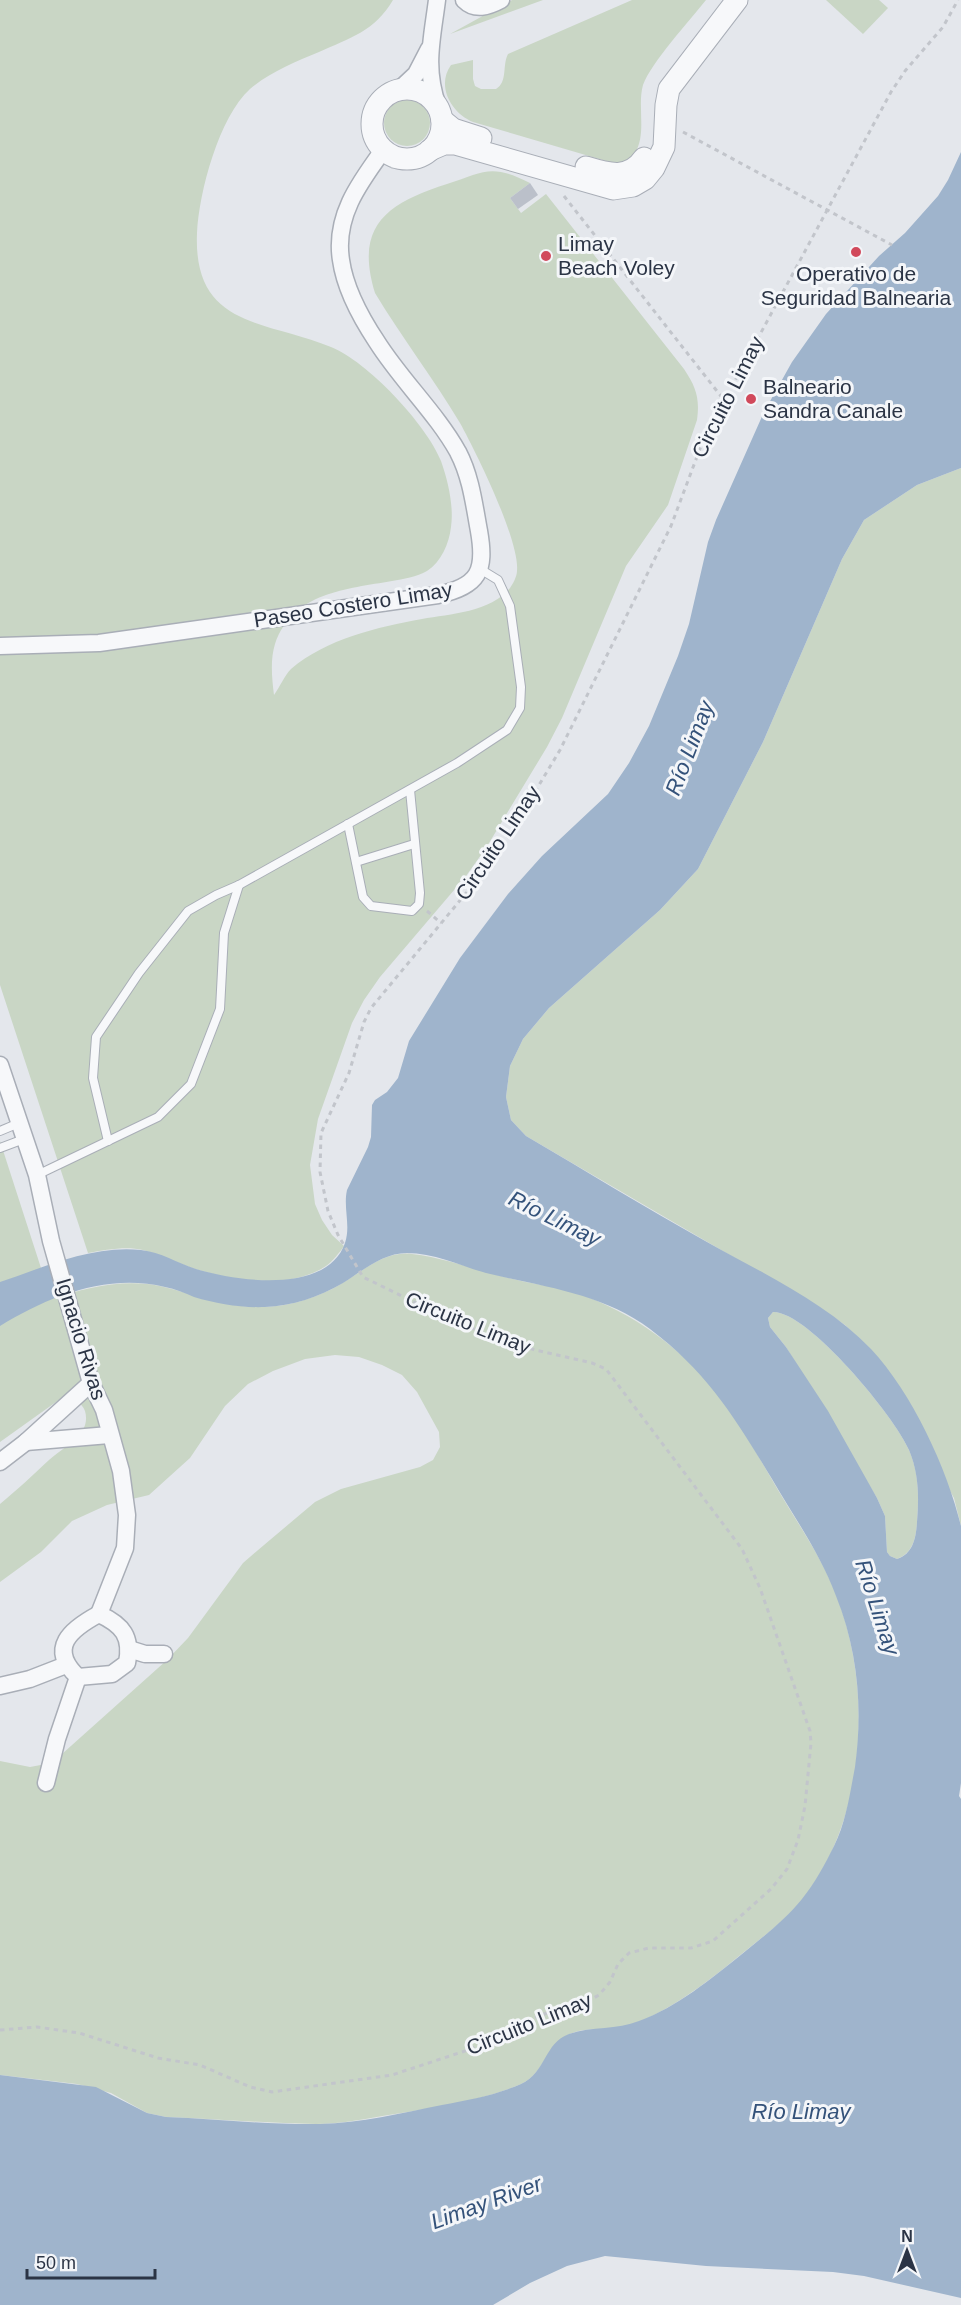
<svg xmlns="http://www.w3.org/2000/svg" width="961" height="2305" font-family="Helvetica,sans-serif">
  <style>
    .green { fill: #c9d6c5 }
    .water { fill: #9fb4cc; fill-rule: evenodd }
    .building { fill: #bbc0ca }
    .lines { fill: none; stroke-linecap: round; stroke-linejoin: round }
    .service-casing { stroke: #a9aeb7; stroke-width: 10 }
    .minor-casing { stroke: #a9aeb7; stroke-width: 19 }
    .tertiary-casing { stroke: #a9aeb7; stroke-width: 23 }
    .path { stroke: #c2c5cb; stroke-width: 3; stroke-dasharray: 4.5 4.5; stroke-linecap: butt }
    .service { stroke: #f7f8fa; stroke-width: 8 }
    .minor { stroke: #f7f8fa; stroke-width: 16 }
    .tertiary { stroke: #f7f8fa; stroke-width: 21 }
    .poi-dot { fill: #d1495b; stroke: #f4f6f9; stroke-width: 2 }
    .labels { text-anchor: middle; stroke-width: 6; stroke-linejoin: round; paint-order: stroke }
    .poi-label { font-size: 21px; fill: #2b3445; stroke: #f4f6f9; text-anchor: start }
    .street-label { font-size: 21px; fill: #2b3445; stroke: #f4f6f9 }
    .water-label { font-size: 22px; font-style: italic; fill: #34527a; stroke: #f4f6f9 }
  </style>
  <rect width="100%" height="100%" fill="#e4e7ec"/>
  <g class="green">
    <path d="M0,0H393C375,31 350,38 319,52C295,62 270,72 250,89C219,117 199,192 197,233C193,328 265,320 331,347C367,361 427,425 441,461C448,481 454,506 451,527C449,544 441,562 427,571C417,577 403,579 392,581C347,589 293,592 275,644C270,660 272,679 274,695C280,687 284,676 291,669C326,639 378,627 422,619C450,614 491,612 510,588C513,584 517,576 517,571C520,541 476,452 460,423C434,379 402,338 375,293C354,225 388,203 447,184C484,172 491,163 530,183L510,198L521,213L546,194L684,369C696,387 700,398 697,420L668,505L626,566L562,718L547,747L486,848L466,876L380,977L364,1000L352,1023L318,1119L310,1165L315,1204L322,1220L332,1235L344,1246C339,1253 333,1261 326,1266C290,1290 234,1281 195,1269C178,1263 161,1255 143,1250C126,1246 105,1250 88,1253L0,985Z"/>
    <polygon points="512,0 543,0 450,34"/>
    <path d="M632,0H706C690,20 651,63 643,85C637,106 647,134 635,153C628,164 617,164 606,161L473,122C451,113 436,86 451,65L473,60V79L475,86L481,89H496C508,82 502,65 508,54Z"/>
    <polygon points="826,0 879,0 888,8 863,34"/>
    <circle cx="407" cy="123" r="23"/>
    <polygon points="961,468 961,1526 954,1498 870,1349 845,1325 817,1306 526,1136 511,1120 506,1097 510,1066 523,1039 549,1008 660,910 698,869 763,742 842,559 864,520 917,485"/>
    <path d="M0,1141L51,1299C89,1287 128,1277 168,1288C204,1297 227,1308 265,1307C289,1306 311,1299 332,1289C358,1276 382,1250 412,1254C445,1258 477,1270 509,1278C531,1284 555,1286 577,1293C632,1312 685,1350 720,1397C742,1426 760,1459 778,1490C798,1524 822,1558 836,1594C873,1689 867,1817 803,1899C786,1920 765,1935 744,1952C721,1971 697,1990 672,2005C655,2015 636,2025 617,2028C601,2030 582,2027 568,2035C545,2047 544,2074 521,2084C482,2101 436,2107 395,2114C369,2118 342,2124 316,2124C266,2123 216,2119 166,2117L147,2113L111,2093L77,2084L0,2075V1761L30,1767L46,1764L62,1754L167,1660L188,1638L243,1563L264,1545L315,1502L341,1489L420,1467L433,1460L440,1447L439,1432L417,1392L402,1375L382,1365L359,1357L335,1355L305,1359L273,1371L248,1384L225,1406L190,1458L149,1495L107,1505L72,1521L41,1552L0,1582V1504C18,1489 32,1476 49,1460C63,1447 92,1435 85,1411C82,1402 72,1399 63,1397L0,1442Z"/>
    <path d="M773,1312C808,1311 896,1418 909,1450C919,1473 919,1497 917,1522C916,1538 913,1553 897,1559L890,1556L887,1552L885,1516L877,1498L786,1347L770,1327L768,1318Z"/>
  </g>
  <path class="water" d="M961,152V468L917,485L864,520L842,559L763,742L698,869L660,910L549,1008L523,1039L510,1066L506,1097L511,1120L526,1136C586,1171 646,1208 707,1242C762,1273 826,1302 871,1349C912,1393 947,1468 961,1526V1783L959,1796L961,1799V2298L864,2276L833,2272L706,2266L605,2256L567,2266L530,2283L493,2305H0V2075L96,2087L147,2113L166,2117C217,2119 270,2125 320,2124C360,2123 402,2113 442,2105C468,2100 496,2095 521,2084C546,2073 544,2043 569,2034C592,2026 617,2030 639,2021C677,2007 711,1979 742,1954C763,1937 785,1920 802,1899C815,1883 825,1864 834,1846C846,1822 850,1793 855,1767C863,1709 858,1651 836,1596C821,1555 794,1517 772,1479C735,1418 708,1373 650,1329C602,1293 543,1287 486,1273C461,1266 434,1253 407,1253C383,1253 362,1271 343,1283C319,1297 292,1306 265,1307C242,1308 217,1304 194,1297C185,1293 175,1289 165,1287C107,1273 49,1296 0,1326V1282C45,1267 92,1245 141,1250C161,1252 177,1263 196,1269C235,1281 327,1295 345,1243C351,1225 343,1208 347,1190L368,1147L371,1137L372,1105L375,1100L387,1092L398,1078L409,1041L460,958L508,894L542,856L608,794L629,763L649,726L678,656L689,624L708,542L716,520L764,412L792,362L826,314L879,256L905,233L938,196L948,180ZM773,1312C808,1311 896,1418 909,1450C919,1474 919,1497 917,1522C916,1538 913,1554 897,1559L890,1556L887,1552L885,1516L877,1498L828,1411L786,1347L770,1327L768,1318Z"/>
  <polygon class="building" points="530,183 538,195 518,209 510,198"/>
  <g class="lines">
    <defs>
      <g id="service">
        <polyline points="348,824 363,897 371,906 412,911 419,904 420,893 410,790"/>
        <polyline points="356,862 414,844"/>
        <polyline points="0,1131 19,1123"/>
        <polyline points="108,1141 93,1078 96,1037 139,973 188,911 216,895 239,885 457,763 507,730 520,708 521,687 510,606 498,580 480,569"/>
        <polyline points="0,1148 24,1139"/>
        <polyline points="37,1175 158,1117 191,1084 220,1009 224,933 239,885"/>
      </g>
      <g id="minor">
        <path d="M437,0C432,40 424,67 438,107"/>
        <path d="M464,0C475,11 488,7 501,0"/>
        <polyline points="399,90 416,74 429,49"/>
        <path d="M0,646L99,643L438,595C479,586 486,571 479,531C474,504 471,477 458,452C437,414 401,380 377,342C361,318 345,289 341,260C334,216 360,182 384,149"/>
        <polyline points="0,1065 37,1175 51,1241 91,1383 104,1410 121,1471 127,1515 125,1548 99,1614"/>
        <polyline points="26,1442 109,1435"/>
        <polyline points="0,1462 26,1442 91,1383"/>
        <path d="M99,1614C123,1625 132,1637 127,1663L112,1674L78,1677C47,1648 71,1629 99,1614Z"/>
        <polyline points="129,1649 145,1654 164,1654"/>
        <polyline points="0,1686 30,1679 66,1665"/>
        <polyline points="46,1783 57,1739 78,1677"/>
      </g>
      <g id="tertiary">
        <circle cx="407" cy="124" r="35"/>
        <polyline points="442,120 453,129 481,138"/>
        <polyline points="430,150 444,144 455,144 613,189 633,186 645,179 654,168 664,147 666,105 669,89 737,0"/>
        <path d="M586,167C609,174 629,180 644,158"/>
      </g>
    </defs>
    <use href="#service" class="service-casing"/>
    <use href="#minor" class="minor-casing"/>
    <use href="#tertiary" class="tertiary-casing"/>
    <g class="path">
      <polyline points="683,132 892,245"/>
      <polyline points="391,167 420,166"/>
      <polyline points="564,196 724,400"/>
      <polyline points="427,911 441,923"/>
      <polyline points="0,2030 37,2027 79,2033 158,2058 200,2065 250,2087 272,2092 392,2075 471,2049 541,2015 592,1999 599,1995 610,1982 618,1964 629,1953 649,1948 691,1948 713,1941 771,1889 787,1869 798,1840 805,1806 811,1743 810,1731 760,1588 742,1549 606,1369 592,1363 535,1350 457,1323 363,1277 338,1235 328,1211 320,1172 321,1133 349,1073 364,1022 371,1008 486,869 509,835 560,750 671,526 704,438 891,92 905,71 943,27 958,0"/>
    </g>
    <use href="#service" class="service"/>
    <use href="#minor" class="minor"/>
    <use href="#tertiary" class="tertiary"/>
  </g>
  <g class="poi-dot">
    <circle cx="856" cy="252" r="6"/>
    <circle cx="546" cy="256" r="6"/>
    <circle cx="751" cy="399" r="6"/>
  </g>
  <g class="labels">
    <g class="poi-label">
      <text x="558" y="251">Limay<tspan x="558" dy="24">Beach Voley</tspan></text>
      <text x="856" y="281" text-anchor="middle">Operativo de<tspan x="856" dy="24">Seguridad Balnearia</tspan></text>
      <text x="763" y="394">Balneario<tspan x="763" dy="24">Sandra Canale</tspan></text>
    </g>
    <g class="street-label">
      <text transform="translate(728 397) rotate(-63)" y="7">Circuito Limay</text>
      <text transform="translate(353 605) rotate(-9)" y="7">Paseo Costero Limay</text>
      <text transform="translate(498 843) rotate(-56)" y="7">Circuito Limay</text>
      <text transform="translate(468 1323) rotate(22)" y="7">Circuito Limay</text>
      <text transform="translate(81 1339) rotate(73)" y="7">Ignacio Rivas</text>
      <text transform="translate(529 2024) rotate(-22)" y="7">Circuito Limay</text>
    </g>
    <g class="water-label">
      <text transform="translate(689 748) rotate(-69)" y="8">Río Limay</text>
      <text transform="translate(555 1218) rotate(26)" y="8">Río Limay</text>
      <text transform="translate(878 1607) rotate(72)" y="8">Río Limay</text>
      <text x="801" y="2119">Río Limay</text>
      <text transform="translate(486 2202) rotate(-20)" y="8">Limay River</text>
    </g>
  </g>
  <g transform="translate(907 2251)" stroke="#f4f6f9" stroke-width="4.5" paint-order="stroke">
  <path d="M0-4.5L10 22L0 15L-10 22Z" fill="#2b3445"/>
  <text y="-9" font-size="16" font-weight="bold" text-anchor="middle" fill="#2b3445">N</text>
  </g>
  <path d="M27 2269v9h128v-9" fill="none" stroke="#2b3445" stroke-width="3"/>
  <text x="36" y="2269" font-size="18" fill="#2b3445" stroke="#f4f6f9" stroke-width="4.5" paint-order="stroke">50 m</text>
</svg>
